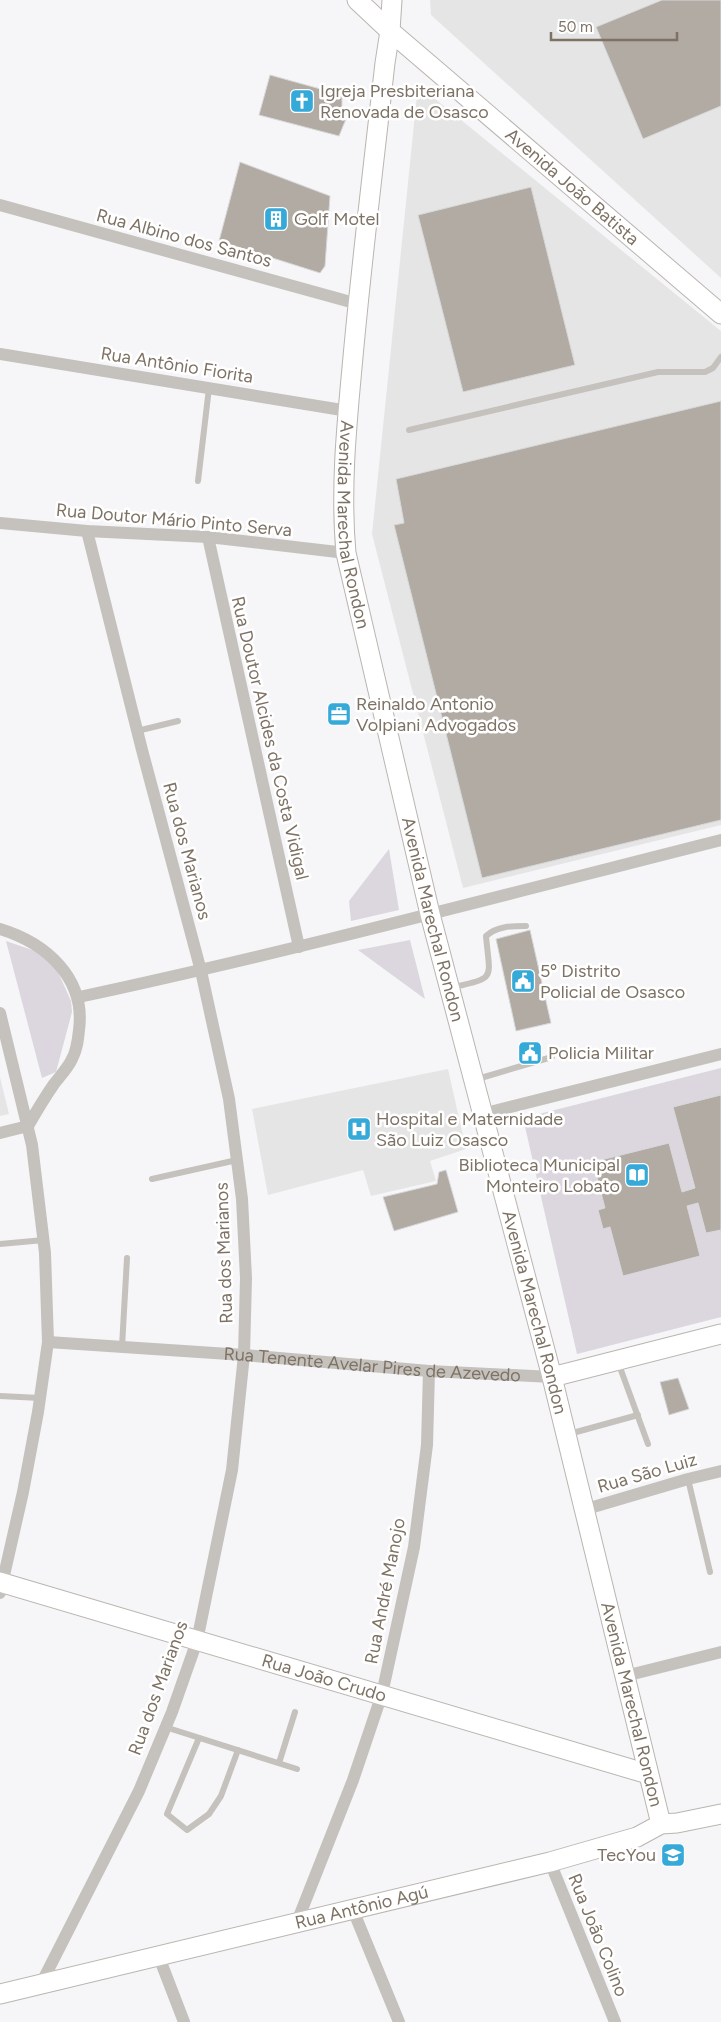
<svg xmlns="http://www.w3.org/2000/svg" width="721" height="2022" font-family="Figtree,sans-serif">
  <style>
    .built { fill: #e6e5e6 }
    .green { fill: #dcd7df }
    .building { fill: #b2aba4; stroke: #d8d8da }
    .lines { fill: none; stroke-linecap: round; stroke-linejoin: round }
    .secondary-casing { stroke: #bab5b0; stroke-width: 21 }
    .lane { stroke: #c5c1bd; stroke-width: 6 }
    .street { stroke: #c5c1bd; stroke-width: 12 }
    .secondary { stroke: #fff; stroke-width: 19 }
    .labels { text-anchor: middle; stroke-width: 5; stroke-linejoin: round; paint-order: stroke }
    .poi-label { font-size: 18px; fill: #7e7265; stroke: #fff; text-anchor: start }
    .street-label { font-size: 18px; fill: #7e7265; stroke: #fff }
  </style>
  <rect width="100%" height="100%" fill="#f6f5f8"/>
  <g class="built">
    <polygon points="430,0 721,0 721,278 431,15"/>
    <polygon points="418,85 721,331 721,825 463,888 372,534"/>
    <polygon points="448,1069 466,1149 430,1161 436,1181 371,1196 363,1170 268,1195 252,1109"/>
    <polygon points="0,1077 9,1114 0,1116"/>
  </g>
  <g class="green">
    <polygon points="389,849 399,910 351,921 349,901"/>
    <polygon points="410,940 425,999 358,950"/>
    <polygon points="6,941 38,952 55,965 71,1001 72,1012 56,1072 42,1078"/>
    <polygon points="721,1068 721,1317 577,1354 523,1118"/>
  </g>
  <g class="building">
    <polygon points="662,0 721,0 721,106 643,139 596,27"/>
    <polygon points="270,75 342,95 342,107 346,112 346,119 339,136 259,115"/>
    <polygon points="240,162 330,196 325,266 320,273 219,241"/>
    <polygon points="531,187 575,365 463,392 418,215"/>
    <polygon points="721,401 721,820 482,878 394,525 404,523 396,479"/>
    <polygon points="530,930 551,1023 516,1031 496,939"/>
    <polygon points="721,1095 721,1230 706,1233 698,1203 687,1206 700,1256 623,1276 610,1227 603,1229 598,1210 605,1208 593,1162 669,1143 682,1192 695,1188 673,1107"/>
    <polygon points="446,1170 458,1212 394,1231 383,1197 437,1184 439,1172"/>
    <polygon points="678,1378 689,1409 669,1415 660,1382"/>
  </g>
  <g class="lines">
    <defs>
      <g id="secondary">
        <path id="s2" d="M357,0L390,31L721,314"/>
        <path id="s3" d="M392,0L390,31L385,63C374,161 362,258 353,357C347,422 340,488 346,553L430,914L552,1377L661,1824"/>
        <polyline points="552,1377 721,1334"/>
        <path id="s4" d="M0,1582L648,1774"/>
        <path id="s5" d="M0,1994L550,1862L637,1837L661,1824L677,1823L721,1814"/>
      </g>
    </defs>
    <use href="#secondary" class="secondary-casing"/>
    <g class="lane">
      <polyline points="409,430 658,372 705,372 713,368 721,357"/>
      <polyline points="198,481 209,388"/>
      <polyline points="137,731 178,721"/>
      <path d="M450,988C497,977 490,981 486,936C497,926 512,926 526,926"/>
      <polyline points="474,1080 552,1057"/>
      <polyline points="152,1179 237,1160"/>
      <polyline points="0,1244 44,1240"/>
      <polyline points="122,1347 127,1258"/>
      <polyline points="618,1362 648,1444"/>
      <polyline points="0,1396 40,1398"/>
      <polyline points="569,1434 638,1415"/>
      <polyline points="688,1479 710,1572"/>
      <polyline points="165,1727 297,1769"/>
      <polyline points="199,1738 167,1814 187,1830 209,1814 221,1796 238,1750"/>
      <polyline points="279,1763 295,1712"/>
    </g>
    <g class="street">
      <polyline points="0,205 358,304"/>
      <polyline points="0,354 348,411"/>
      <polyline points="0,523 87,531 208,537 346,553"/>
      <polyline points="208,537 299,947"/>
      <path d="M0,929C46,943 86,978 79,1030C78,1040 77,1050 72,1059C68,1068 60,1076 54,1084C45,1097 36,1112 28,1126L0,1133"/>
      <path d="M79,997C294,951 507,894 721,840"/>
      <polyline points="0,1013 32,1145 45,1253 48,1342 38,1412 23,1492 0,1593"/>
      <polyline points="482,1114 721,1054"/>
      <path id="s1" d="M48,1342L244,1355L429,1371L552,1377"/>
      <polyline points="583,1510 688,1479 721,1471"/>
      <polyline points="625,1676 721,1652"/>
      <polyline points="550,1862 615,2022"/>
      <polyline points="353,1910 399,2022"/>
      <polyline points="297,1922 353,1780 382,1694 414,1547 427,1445 429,1371"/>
      <polyline points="159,1957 184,2022"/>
      <polyline points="41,1984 139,1791 172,1712 197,1641 232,1470 244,1355 246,1278 242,1199 229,1099 201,971 142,750 87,531"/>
    </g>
    <use href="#secondary" class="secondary"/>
  </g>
  <defs>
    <symbol id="church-square" viewBox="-11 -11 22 22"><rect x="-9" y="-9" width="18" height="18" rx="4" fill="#35a9d8" stroke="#fff"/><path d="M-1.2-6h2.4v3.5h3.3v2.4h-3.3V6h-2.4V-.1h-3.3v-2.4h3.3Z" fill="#fff"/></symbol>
    <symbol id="building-square" viewBox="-11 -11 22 22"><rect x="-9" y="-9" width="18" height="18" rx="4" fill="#35a9d8" stroke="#fff"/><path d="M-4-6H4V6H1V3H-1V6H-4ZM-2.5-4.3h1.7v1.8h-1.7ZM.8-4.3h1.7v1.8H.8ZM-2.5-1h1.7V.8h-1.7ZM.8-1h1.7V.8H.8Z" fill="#fff"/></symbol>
    <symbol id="office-square" viewBox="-11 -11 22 22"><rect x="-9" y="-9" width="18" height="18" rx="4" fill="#35a9d8" stroke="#fff"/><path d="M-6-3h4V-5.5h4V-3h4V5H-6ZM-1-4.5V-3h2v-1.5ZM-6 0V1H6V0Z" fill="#fff"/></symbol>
    <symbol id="civic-square" viewBox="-11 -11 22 22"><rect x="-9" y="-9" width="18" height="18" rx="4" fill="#35a9d8" stroke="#fff"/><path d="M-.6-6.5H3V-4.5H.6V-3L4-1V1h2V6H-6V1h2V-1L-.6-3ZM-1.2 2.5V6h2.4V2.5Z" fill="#fff"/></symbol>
    <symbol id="hospital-square" viewBox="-11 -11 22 22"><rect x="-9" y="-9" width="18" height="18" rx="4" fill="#35a9d8" stroke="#fff"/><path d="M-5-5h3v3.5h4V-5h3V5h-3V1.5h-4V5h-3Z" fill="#fff"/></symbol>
    <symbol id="library-square" viewBox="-11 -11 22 22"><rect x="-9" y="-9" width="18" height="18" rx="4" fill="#35a9d8" stroke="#fff"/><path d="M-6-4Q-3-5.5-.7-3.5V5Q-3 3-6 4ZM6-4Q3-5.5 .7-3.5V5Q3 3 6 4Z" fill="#fff"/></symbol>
    <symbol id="university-square" viewBox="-11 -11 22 22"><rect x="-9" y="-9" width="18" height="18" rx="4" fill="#35a9d8" stroke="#fff"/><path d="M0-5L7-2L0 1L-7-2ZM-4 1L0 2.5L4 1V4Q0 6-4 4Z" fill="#fff"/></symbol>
  </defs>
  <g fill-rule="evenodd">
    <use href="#church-square" x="288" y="87" width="28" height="28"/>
    <use href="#building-square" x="262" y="205" width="28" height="28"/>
    <use href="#office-square" x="325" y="700" width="28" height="28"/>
    <use href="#civic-square" x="509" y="967" width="28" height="28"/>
    <use href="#civic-square" x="516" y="1039" width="28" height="28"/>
    <use href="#hospital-square" x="345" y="1115" width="28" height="28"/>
    <use href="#library-square" x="623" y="1161" width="28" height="28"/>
    <use href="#university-square" x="659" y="1841" width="28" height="28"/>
  </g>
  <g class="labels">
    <g class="poi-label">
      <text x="320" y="97">Igreja Presbiteriana<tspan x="320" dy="21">Renovada de Osasco</tspan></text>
      <text x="294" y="225">Golf Motel</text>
      <text x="356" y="710">Reinaldo Antonio<tspan x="356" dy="21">Volpiani Advogados</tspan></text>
      <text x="540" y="977">5º Distrito<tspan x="540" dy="21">Policial de Osasco</tspan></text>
      <text x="548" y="1059">Policia Militar</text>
      <text x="376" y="1125">Hospital e Maternidade<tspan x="376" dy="21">São Luiz Osasco</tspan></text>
      <text x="620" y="1171" text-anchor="end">Biblioteca Municipal<tspan x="620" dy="21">Monteiro Lobato</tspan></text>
      <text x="656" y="1861" text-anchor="end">TecYou</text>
    </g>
    <g class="street-label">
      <text dy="6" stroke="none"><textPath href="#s2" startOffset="285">Avenida João Batista</textPath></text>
      <text transform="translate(184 238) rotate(15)" y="6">Rua Albino dos Santos</text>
      <text transform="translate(177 365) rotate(9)" y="6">Rua Antônio Fiorita</text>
      <text transform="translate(174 520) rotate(5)" y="6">Rua Doutor Mário Pinto Serva</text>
      <text dy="6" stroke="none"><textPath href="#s3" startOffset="528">Avenida Marechal Rondon</textPath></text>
      <text transform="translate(270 738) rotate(77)" y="6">Rua Doutor Alcides da Costa Vidigal</text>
      <text transform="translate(187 851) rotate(75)" y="6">Rua dos Marianos</text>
      <text dy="6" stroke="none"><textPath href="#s3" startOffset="932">Avenida Marechal Rondon</textPath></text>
      <text transform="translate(224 1253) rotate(-92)" y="6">Rua dos Marianos</text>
      <text dy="6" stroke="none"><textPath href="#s3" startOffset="1338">Avenida Marechal Rondon</textPath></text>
      <text dy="6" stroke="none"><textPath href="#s1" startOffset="325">Rua Tenente Avelar Pires de Azevedo</textPath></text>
      <text transform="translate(647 1473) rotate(-16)" y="6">Rua São Luiz</text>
      <text transform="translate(385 1591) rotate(-79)" y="6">Rua André Manojo</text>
      <text dy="6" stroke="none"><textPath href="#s4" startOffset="338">Rua João Crudo</textPath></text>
      <text transform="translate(158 1688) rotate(-70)" y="6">Rua dos Marianos</text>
      <text dy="6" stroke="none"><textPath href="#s3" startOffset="1742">Avenida Marechal Rondon</textPath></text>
      <text dy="6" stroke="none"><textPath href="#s5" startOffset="372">Rua Antônio Agú</textPath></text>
      <text transform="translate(598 1935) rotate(68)" y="6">Rua João Colino</text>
    </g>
  </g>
  <path d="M551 32v8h126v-8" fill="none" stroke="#7e7265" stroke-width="2.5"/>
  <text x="558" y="32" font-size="15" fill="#7e7265" stroke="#ffffff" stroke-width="4" paint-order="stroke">50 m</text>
</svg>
